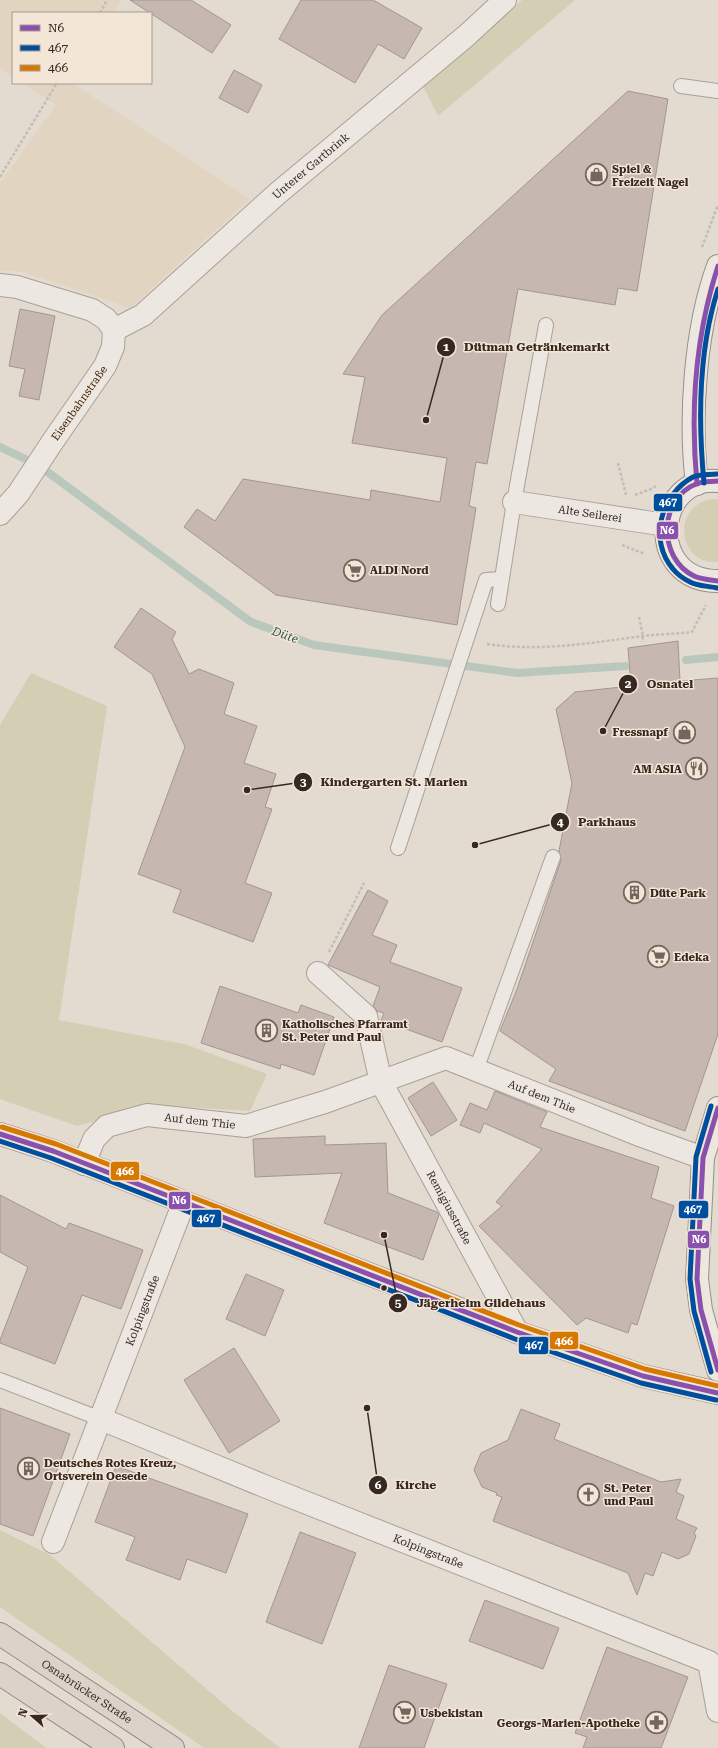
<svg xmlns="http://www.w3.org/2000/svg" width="718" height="1748" font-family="'Roboto Serif',serif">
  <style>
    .farmland { fill: #e1d5c2 }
    .green { fill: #d4ceb4 }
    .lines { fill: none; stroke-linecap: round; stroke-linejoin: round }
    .stream { stroke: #bac7bc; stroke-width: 8 }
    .building { fill: #c6b8b1; stroke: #a3968f }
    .service-casing { stroke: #a9a098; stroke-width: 16 }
    .minor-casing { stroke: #a9a098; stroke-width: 24 }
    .tertiary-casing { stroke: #a9a098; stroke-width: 24 }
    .secondary-casing { stroke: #988f88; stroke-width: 24 }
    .trunk-casing { stroke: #8e867f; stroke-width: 24 }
    .path { stroke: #c4bdb7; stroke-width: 2.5; stroke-dasharray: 3 2; stroke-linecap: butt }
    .service { stroke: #ece7e1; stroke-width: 14 }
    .minor { stroke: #ece7e1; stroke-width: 22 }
    .tertiary { stroke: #ece7e1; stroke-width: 22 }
    .secondary { stroke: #ece7e1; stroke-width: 22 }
    .trunk { stroke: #dcd2ca; stroke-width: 22 }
    .bus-1-casing { stroke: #f3e6d7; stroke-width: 8 }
    .bus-2-casing { stroke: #f3e6d7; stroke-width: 8 }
    .bus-3-casing { stroke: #f3e6d7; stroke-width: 8 }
    .bus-1 { stroke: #8951ae; stroke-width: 5 }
    .bus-2 { stroke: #004e9e; stroke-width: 5 }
    .bus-3 { stroke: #d67903; stroke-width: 5 }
    .bus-dot { fill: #372821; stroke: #f3e6d7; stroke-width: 1.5 }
    .labels { text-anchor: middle; stroke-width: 3; stroke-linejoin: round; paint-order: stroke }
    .street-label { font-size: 11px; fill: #372821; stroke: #f3e6d7 }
    .poi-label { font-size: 11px; font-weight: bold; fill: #372821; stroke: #f3e6d7; text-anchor: start }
    .water-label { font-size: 12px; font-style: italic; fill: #32554c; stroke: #f3e6d7 }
    .leader { fill: none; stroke: #372821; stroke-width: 1.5 }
    .callout-dot { fill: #372821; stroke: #f3e6d7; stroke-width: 1.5 }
    .mark-label { font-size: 12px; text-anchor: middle; font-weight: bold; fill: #fff }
    .callout-label { font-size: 12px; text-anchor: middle; font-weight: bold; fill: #372821; stroke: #f3e6d7; stroke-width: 3; stroke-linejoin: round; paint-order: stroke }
    .line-badge { stroke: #f3e6d7; stroke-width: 1.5 }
    .badge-label { font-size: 11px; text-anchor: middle; font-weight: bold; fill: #fff }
  </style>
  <rect width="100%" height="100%" fill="#e3dad0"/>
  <g class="farmland">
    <polygon points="0,0 121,0 114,13 13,13 13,77 0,68"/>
    <polygon points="23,83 72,83 250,199 130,308 23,272 0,270 0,183 56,105"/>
  </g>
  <g class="green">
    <polygon points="522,0 575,0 438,116 423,86"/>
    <path d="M718,499V562C674,565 672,498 718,499Z"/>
    <polygon points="31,673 107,706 59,1020 184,1044 267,1074 250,1111 153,1105 77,1126 0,1099 0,725"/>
    <polygon points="0,1530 50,1555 231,1710 280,1748 204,1748 0,1607"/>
    <polygon points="0,1713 46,1748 0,1748"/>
  </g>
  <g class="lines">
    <g class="stream">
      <polyline points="0,447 38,465 251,622 314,645 517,673 625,666"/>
      <polyline points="686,660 718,657"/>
    </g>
  </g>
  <g class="building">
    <polygon points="130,0 191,0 231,25 212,53"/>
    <polygon points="301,0 373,0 422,28 404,59 378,44 355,83 279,39"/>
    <polygon points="234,70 262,85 248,113 219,98"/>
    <polygon points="628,91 668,99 637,291 618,288 615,305 518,289 487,464 476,462 469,506 476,508 457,625 276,595 184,527 197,509 215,521 243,479 370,500 371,490 440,502 447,458 352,443 365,377 343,374 382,315"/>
    <polygon points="20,309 55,316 39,400 19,396 25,369 9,366"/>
    <polygon points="141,608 176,632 172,639 189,674 199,669 234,683 224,714 257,726 244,763 276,774 265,807 272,809 245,883 272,893 253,942 173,912 181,890 138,874 185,747 152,674 114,647"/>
    <polygon points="678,641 680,681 718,678 718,1034 685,1131 549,1081 556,1069 500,1031 517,989 561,860 559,851 572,783 556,709 575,692 631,686 628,648"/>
    <polygon points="368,890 388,901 372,935 397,945 390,962 462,988 442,1042 381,1020 384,1013 377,1011 373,1006 380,987 328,965"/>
    <polygon points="220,986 298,1013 301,1005 334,1017 314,1075 281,1064 280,1069 201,1043"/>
    <polygon points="433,1082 457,1120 431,1136 408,1098"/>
    <polygon points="495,1091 547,1112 540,1127 659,1167 651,1198 674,1206 637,1325 631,1323 628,1333 586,1318 577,1325 479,1226 502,1206 496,1202 542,1149 484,1123 480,1133 460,1125 470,1103 487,1110"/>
    <polygon points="325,1136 325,1145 386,1143 388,1193 437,1212 439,1215 423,1260 324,1223 342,1173 255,1177 253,1139"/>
    <polygon points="0,1195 66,1229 69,1223 143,1250 121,1309 82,1295 55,1364 0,1343 0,1340 28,1267 0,1252"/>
    <polygon points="246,1274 284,1290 265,1336 226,1319"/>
    <polygon points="234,1348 280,1421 229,1453 184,1380"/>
    <polygon points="0,1408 70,1434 33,1536 0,1524"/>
    <polygon points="521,1409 560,1424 554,1439 661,1482 681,1479 676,1492 684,1496 676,1519 697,1528 694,1533 696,1536 689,1554 678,1559 662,1552 653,1576 645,1573 637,1595 628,1573 493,1521 502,1497 496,1495 497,1493 482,1487 474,1470 481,1453 508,1440"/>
    <polygon points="116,1466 248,1514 226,1573 187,1559 180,1580 126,1560 135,1537 95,1522"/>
    <polygon points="300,1532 356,1553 322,1644 266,1622"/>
    <polygon points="485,1600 559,1628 543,1669 469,1641"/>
    <polygon points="607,1647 688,1677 661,1748 583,1748 587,1737 575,1733"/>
    <polygon points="389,1665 447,1684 424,1748 359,1748"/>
  </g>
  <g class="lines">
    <defs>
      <g id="service">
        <polyline points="681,86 718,91"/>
        <polyline points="498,604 514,502 546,325"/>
        <polyline points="398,848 486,580 501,579"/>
        <polyline points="476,1070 553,857"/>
        <polyline points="0,1380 101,1419"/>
      </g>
      <g id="minor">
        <polyline points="0,285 17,287 92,310 106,319 114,330 113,347 105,366 53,441 18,494 0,514"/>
        <path id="s1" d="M114,330L143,315L278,193L466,36L505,0"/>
        <path id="s2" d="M514,502L666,525"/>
        <path id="s3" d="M318,973L366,1016L381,1082L517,1332"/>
        <path id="s4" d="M84,1164L94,1139L107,1126L147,1115L246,1126L325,1102L446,1058L642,1136L703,1158"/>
        <path id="s5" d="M101,1419L269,1488L709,1662L718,1711"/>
        <path id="s6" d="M53,1542L184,1202"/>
      </g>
      <polyline id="tertiary" points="0,1134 53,1151 379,1278 417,1292 517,1332 643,1376 718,1393"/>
      <g id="secondary">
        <path d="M718,481C655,474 644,581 718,581"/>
        <path d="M697,484C689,418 695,329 718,266"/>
        <polyline points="718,1108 703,1158 697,1279 701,1310 718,1370"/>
      </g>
      <g id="trunk">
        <path id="s7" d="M0,1634L173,1748"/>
        <polyline points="0,1674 113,1748"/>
      </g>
    </defs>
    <use href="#service" class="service-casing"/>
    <use href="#minor" class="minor-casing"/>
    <use href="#tertiary" class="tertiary-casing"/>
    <use href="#secondary" class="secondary-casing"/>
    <use href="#trunk" class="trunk-casing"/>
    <g class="path">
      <polyline points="100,13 107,0"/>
      <polyline points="0,177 57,83"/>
      <polyline points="702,247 718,205"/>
      <polyline points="618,463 626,495"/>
      <polyline points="635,495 651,489 656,486"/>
      <polyline points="622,545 645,554"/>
      <polyline points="639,617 643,636 642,642"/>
      <path d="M487,644C540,652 590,643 643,636C659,634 676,634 692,632L706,605"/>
      <polyline points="329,952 364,883"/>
    </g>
    <use href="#service" class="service"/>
    <use href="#minor" class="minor"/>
    <use href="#tertiary" class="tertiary"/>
    <use href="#secondary" class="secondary"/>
    <use href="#trunk" class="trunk"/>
    <defs>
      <g id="bus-1">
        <path d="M718,481C711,482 703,481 696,484C658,499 658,559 694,576C700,579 711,580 718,581"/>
        <path d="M697,484C690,410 695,337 718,266"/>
        <polyline points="718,1108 703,1158 697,1279 701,1310 718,1370"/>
        <polyline points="0,1134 53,1151 517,1332 643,1376 718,1393"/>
      </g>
      <g id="bus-2">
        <path d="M704,483C698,420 698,351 718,289"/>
        <path d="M717,588C709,586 697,586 690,582C684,579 677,574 673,569C648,540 661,494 693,477C700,474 710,475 717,474"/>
        <polyline points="0,1141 51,1158 515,1339 641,1383 716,1400"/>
        <polyline points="711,1372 694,1311 690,1279 696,1157 711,1106"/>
      </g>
      <polyline id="bus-3" points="2,1127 56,1144 519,1325 645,1369 718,1386"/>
    </defs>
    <use href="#bus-1" class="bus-1-casing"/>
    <use href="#bus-2" class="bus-2-casing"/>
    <use href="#bus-3" class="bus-3-casing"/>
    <use href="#bus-1" class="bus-1"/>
    <use href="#bus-2" class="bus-2"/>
    <use href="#bus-3" class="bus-3"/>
  </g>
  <defs>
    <symbol id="shop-ring" viewBox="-11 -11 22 22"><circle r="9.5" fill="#f3e6d7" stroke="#73665e" stroke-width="1.5"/><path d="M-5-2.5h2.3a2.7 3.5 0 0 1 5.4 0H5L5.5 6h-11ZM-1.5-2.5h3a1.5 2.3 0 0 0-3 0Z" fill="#73665e"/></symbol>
    <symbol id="supermarket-ring" viewBox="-11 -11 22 22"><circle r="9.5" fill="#f3e6d7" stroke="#73665e" stroke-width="1.5"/><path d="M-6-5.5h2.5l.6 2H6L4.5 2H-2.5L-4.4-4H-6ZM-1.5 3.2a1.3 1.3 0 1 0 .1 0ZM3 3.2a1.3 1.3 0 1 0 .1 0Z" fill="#73665e"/></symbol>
    <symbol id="restaurant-ring" viewBox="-11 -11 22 22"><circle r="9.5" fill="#f3e6d7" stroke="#73665e" stroke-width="1.5"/><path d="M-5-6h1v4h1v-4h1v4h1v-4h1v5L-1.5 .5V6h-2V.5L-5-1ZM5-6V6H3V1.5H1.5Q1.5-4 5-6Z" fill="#73665e"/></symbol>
    <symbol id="building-ring" viewBox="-11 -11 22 22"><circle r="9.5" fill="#f3e6d7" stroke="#73665e" stroke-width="1.5"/><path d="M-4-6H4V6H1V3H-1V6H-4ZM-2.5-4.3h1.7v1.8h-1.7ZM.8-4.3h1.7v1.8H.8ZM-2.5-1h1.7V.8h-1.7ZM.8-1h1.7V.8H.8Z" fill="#73665e"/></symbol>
    <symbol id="church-ring" viewBox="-11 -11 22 22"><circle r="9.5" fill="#f3e6d7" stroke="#73665e" stroke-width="1.5"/><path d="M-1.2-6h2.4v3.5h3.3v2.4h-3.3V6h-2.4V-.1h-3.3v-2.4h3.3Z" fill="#73665e"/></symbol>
    <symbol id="pharmacy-ring" viewBox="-11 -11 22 22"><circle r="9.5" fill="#f3e6d7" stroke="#73665e" stroke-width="1.5"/><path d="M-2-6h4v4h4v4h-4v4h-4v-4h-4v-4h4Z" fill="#73665e"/></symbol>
  </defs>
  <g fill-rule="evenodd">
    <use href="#shop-ring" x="584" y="162" width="25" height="25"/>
    <use href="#supermarket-ring" x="342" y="558" width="25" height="25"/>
    <use href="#shop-ring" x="672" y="720" width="25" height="25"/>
    <use href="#restaurant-ring" x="684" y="756" width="25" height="25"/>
    <use href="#building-ring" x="622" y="880" width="25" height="25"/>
    <use href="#supermarket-ring" x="646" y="944" width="25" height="25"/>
    <use href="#building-ring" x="254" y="1018" width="25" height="25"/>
    <use href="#building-ring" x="16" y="1456" width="25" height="25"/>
    <use href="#church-ring" x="576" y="1482" width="25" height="25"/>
    <use href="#supermarket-ring" x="392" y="1700" width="25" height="25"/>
    <use href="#pharmacy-ring" x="644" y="1710" width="25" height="25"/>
  </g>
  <circle class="bus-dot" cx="384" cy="1288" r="3.5"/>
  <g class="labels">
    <g class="street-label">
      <text dy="4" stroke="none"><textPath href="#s1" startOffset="257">Unterer Gartbrink</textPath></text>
      <text transform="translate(79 403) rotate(-55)" y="4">Eisenbahnstraße</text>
      <text dy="4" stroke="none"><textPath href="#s2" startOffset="77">Alte Seilerei</textPath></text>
      <text dy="4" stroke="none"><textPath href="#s4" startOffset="501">Auf dem Thie</textPath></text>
      <text dy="4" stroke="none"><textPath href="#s4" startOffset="140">Auf dem Thie</textPath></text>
      <text dy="4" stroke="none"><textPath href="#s3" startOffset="275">Remigiusstraße</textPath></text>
      <text dy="4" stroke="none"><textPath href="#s6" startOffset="248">Kolpingstraße</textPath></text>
      <text dy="4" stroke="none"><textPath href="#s5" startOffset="353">Kolpingstraße</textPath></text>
      <text dy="4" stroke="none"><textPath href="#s7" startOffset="104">Osnabrücker Straße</textPath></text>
    </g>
    <g class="poi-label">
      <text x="612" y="173">Spiel &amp;<tspan x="612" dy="13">Freizeit Nagel</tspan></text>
      <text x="370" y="574">ALDI Nord</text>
      <text x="668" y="736" text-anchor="end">Fressnapf</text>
      <text x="682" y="773" text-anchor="end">AM ASIA</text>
      <text x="650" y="897">Düte Park</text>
      <text x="674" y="961">Edeka</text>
      <text x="282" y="1028">Katholisches Pfarramt<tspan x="282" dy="13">St. Peter und Paul</tspan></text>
      <text x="44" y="1467">Deutsches Rotes Kreuz,<tspan x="44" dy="13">Ortsverein Oesede</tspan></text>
      <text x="604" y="1492">St. Peter<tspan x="604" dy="13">und Paul</tspan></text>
      <text x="420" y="1717">Usbekistan</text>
      <text x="640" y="1727" text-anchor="end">Georgs-Marien-Apotheke</text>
    </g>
    <g class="water-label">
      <text transform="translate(285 635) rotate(20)" y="4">Düte</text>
    </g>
  </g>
  <path class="leader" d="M426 420L446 347M603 731L628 684M247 790L303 782M475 845L560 822M384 1235L398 1303M367 1408L378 1485"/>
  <g class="callout-dot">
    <circle cx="426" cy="420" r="4"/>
    <circle cx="603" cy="731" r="4"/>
    <circle cx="247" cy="790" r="4"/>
    <circle cx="475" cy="845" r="4"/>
    <circle cx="384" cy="1235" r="4"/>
    <circle cx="367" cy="1408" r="4"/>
    <circle cx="446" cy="347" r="10"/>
    <circle cx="628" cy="684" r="10"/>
    <circle cx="303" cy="782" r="10"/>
    <circle cx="560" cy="822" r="10"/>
    <circle cx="398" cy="1303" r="10"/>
    <circle cx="378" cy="1485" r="10"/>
  </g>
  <g class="mark-label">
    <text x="446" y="351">1</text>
    <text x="628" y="688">2</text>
    <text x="303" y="786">3</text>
    <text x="560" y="826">4</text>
    <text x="398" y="1307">5</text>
    <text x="378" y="1489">6</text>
  </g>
  <g class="callout-label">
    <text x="537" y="351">Dütman Getränkemarkt</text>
    <text x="670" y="688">Osnatel</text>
    <text x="394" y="786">Kindergarten St. Marien</text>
    <text x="607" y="826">Parkhaus</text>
    <text x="481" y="1307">Jägerheim Gildehaus</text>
    <text x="416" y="1489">Kirche</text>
  </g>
  <g class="line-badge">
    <rect x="653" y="493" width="30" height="19" rx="4" fill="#004e9e"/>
    <rect x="656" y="521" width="23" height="19" rx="4" fill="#8951ae"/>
    <rect x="110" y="1161" width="30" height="20" rx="4" fill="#d67903"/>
    <rect x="168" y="1191" width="23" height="19" rx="4" fill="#8951ae"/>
    <rect x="678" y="1200" width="31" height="19" rx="4" fill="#004e9e"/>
    <rect x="191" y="1209" width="31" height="19" rx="4" fill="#004e9e"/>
    <rect x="687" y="1230" width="23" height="19" rx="4" fill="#8951ae"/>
    <rect x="549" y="1331" width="30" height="19" rx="4" fill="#d67903"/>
    <rect x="518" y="1336" width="31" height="19" rx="4" fill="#004e9e"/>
  </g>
  <g class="badge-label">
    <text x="668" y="506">467</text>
    <text x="667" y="534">N6</text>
    <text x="125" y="1175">466</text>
    <text x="179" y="1204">N6</text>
    <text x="693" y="1213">467</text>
    <text x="206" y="1222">467</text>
    <text x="699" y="1243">N6</text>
    <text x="564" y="1345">466</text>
    <text x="534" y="1349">467</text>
  </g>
  <rect x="12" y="12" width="140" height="72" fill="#f3e6d7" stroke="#a89a8e"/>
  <rect x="20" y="25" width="20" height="6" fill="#8951ae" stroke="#a89a8e"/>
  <text x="48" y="32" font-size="12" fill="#372821">N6</text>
  <rect x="20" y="45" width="20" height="6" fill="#004e9e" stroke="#a89a8e"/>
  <text x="48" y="52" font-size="12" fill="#372821">467</text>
  <rect x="20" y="65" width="20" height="6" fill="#d67903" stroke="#a89a8e"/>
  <text x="48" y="72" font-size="12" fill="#372821">466</text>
  <g transform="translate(32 1716) rotate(290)" stroke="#f3e6d7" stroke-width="3" paint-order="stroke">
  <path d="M0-3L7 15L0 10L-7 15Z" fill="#372821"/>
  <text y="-6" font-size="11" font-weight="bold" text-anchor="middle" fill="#372821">N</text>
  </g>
</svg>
